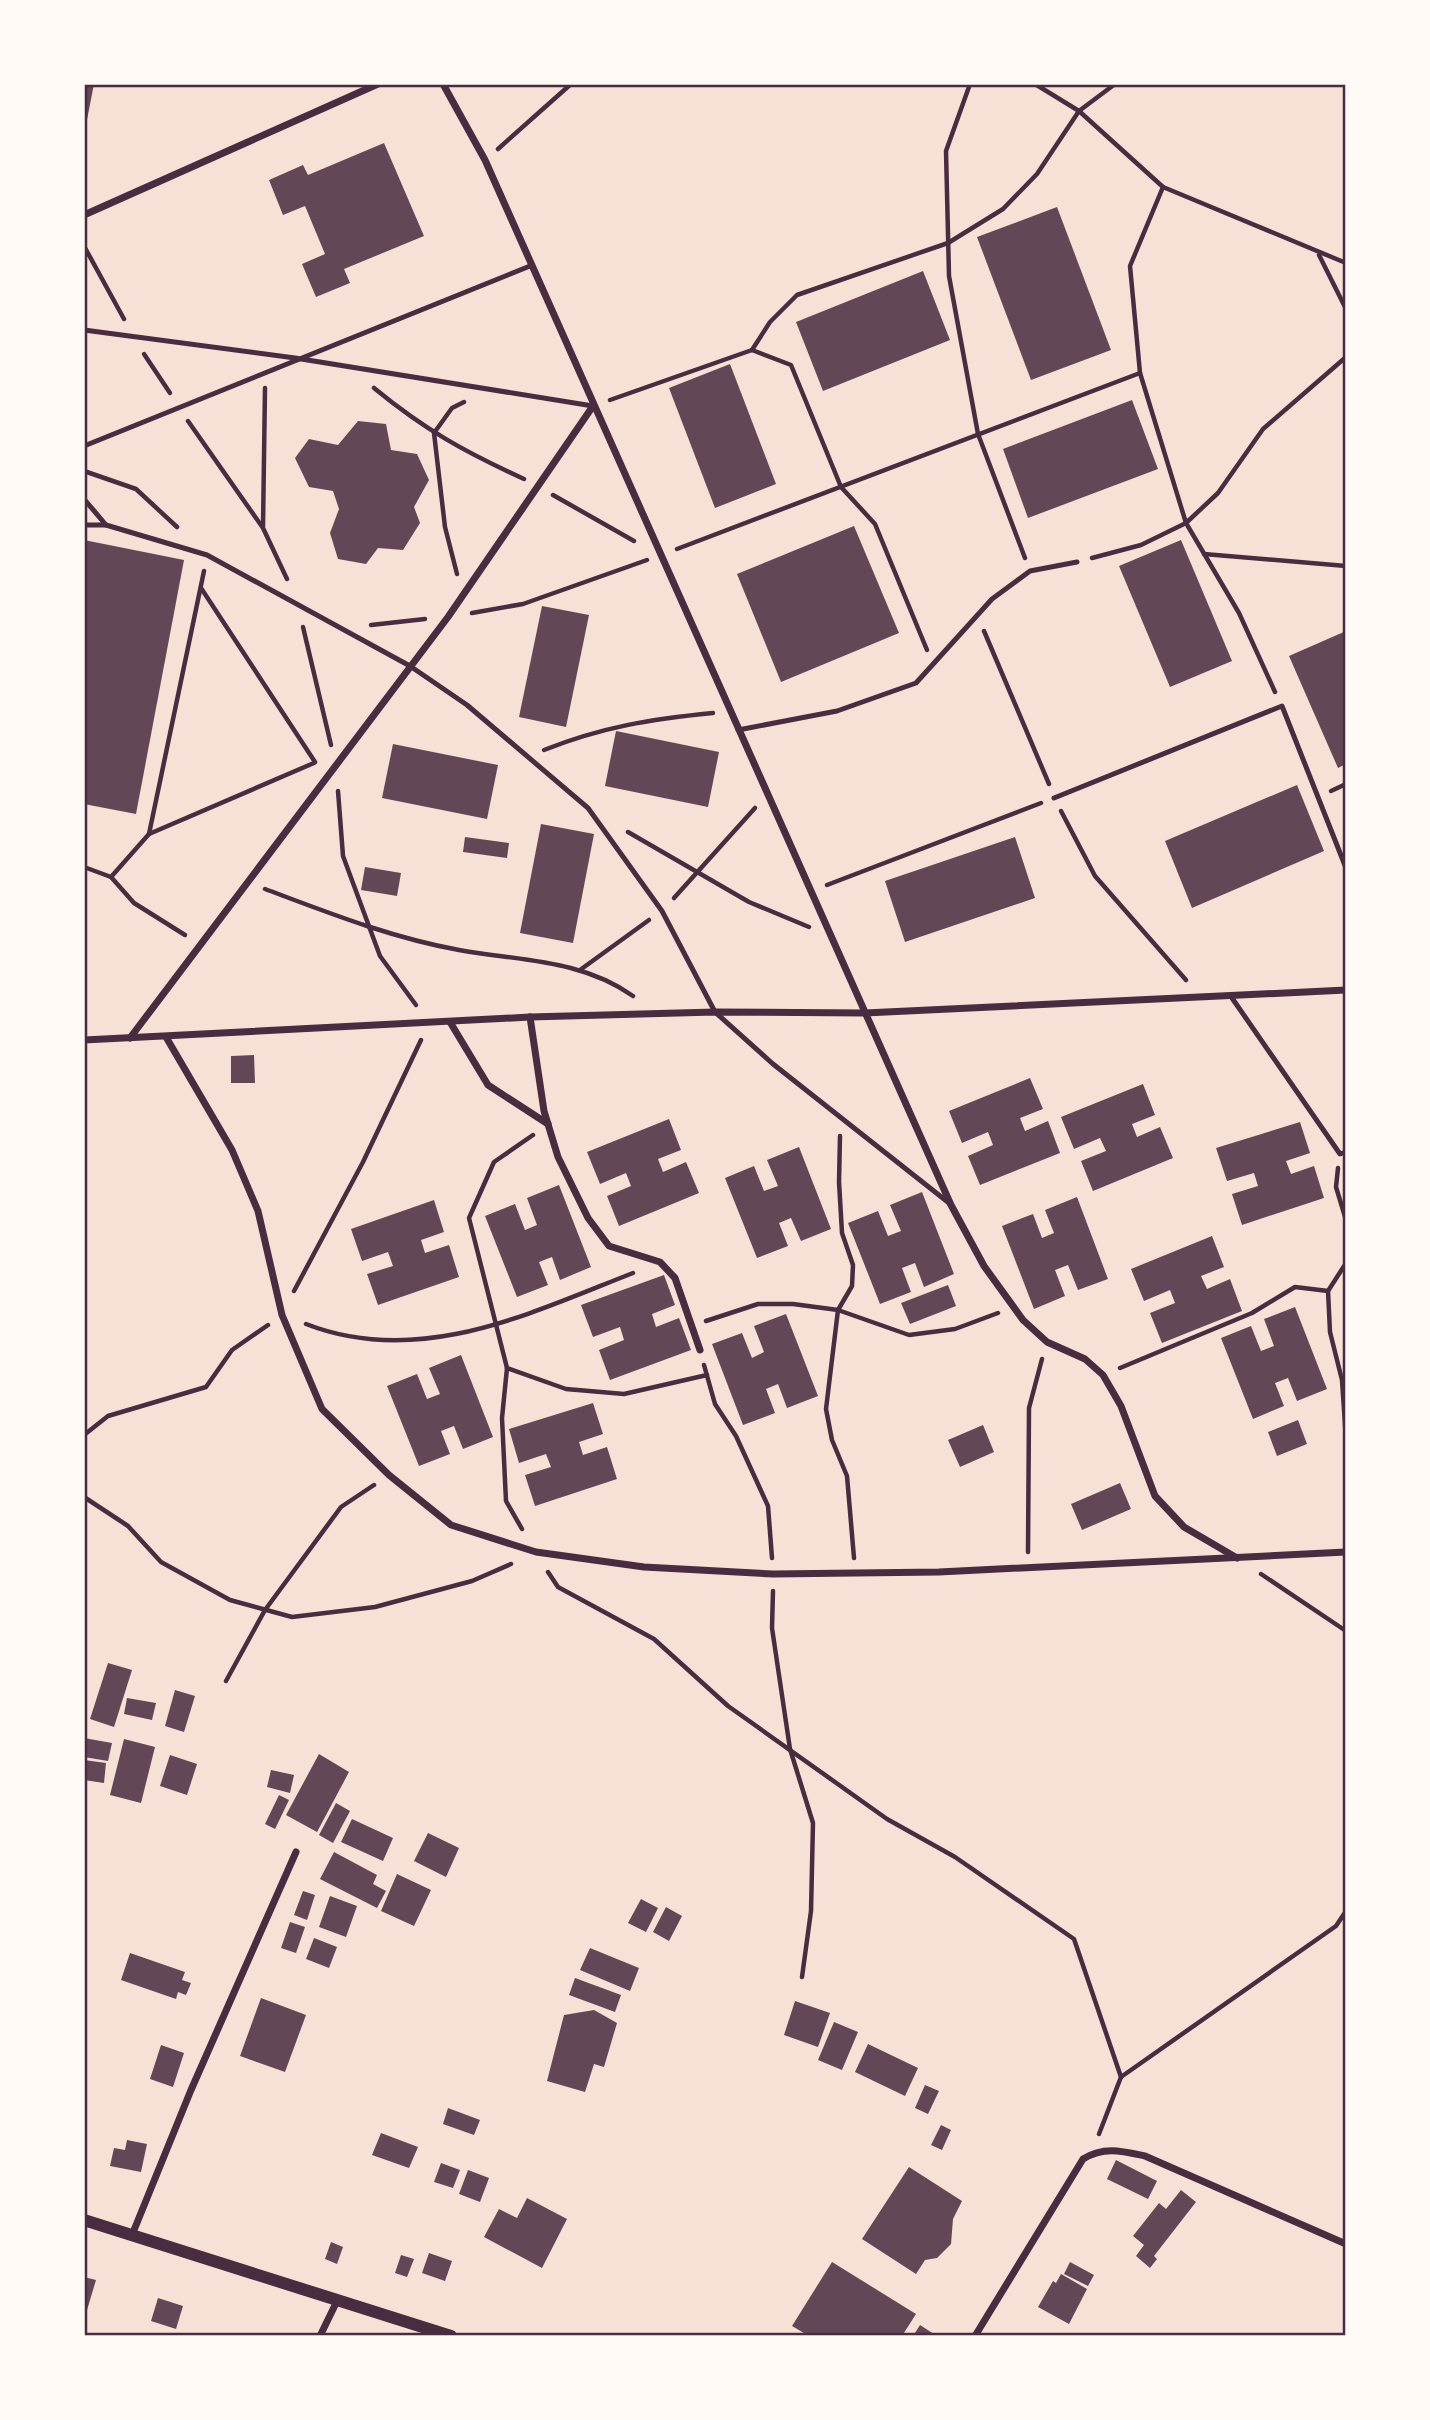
<svg xmlns="http://www.w3.org/2000/svg" width="1430" height="2420" font-family="'Zilla Slab',serif">
  <style>
    .building { fill: #644757 }
    .lines { fill: none; stroke-linecap: round; stroke-linejoin: round }
    .path { stroke: #4a2c40; stroke-width: 4.5 }
    .service { stroke: #4a2c40; stroke-width: 5 }
    .minor { stroke: #4a2c40; stroke-width: 7 }
    .tertiary { stroke: #4a2c40; stroke-width: 12 }
    .neatline { fill: none; stroke: #4a2c40; stroke-width: 2.5 }
  </style>
  <rect width="100%" height="100%" fill="#f7e1d7"/>
  <g class="building">
    <polygon points="84,84 94,84 85,130 84,130"/>
    <polygon points="384,143 424,236 344,269 350,283 316,297 302,264 325,254 305,206 283,215 269,180 303,165 308,175"/>
    <polygon points="1057,207 1111,350 1031,380 977,237"/>
    <polygon points="923,271 950,340 823,391 796,322"/>
    <polygon points="730,364 776,484 715,508 669,388"/>
    <polygon points="1132,400 1158,469 1028,518 1003,449"/>
    <polygon points="358,421 386,424 391,450 417,454 429,480 414,507 420,523 403,550 378,548 366,564 338,559 330,533 339,509 333,491 309,487 295,458 309,439 338,445"/>
    <polygon points="854,526 899,633 781,682 737,574"/>
    <polygon points="84,540 184,560 136,814 84,804"/>
    <polygon points="1181,540 1232,661 1170,687 1119,566"/>
    <polygon points="542,606 589,615 566,727 519,717"/>
    <polygon points="1346,631 1346,764 1338,768 1289,656"/>
    <polygon points="616,731 719,752 708,807 605,786"/>
    <polygon points="393,744 498,765 487,819 382,798"/>
    <polygon points="1297,785 1324,851 1192,908 1165,841"/>
    <polygon points="541,824 594,834 573,943 520,933"/>
    <polygon points="465,837 509,843 507,858 463,852"/>
    <polygon points="1015,837 1035,898 905,942 885,881"/>
    <polygon points="365,867 401,873 397,896 361,890"/>
    <polygon points="254,1055 255,1083 231,1083 231,1056"/>
    <polygon points="1030,1078 1043,1109 1020,1118 1025,1131 1048,1121 1060,1153 980,1185 968,1156 993,1145 988,1132 962,1143 949,1111"/>
    <polygon points="1143,1084 1155,1115 1132,1124 1137,1137 1160,1127 1173,1158 1093,1191 1081,1161 1106,1151 1100,1138 1074,1149 1061,1117"/>
    <polygon points="669,1119 681,1150 658,1159 663,1172 686,1162 699,1193 619,1226 607,1196 631,1186 626,1173 600,1184 587,1152"/>
    <polygon points="1300,1122 1310,1153 1286,1161 1291,1174 1314,1166 1324,1198 1242,1225 1232,1194 1258,1186 1254,1173 1227,1181 1216,1148"/>
    <polygon points="799,1147 831,1229 801,1241 791,1218 779,1223 788,1246 757,1258 725,1178 754,1166 764,1191 778,1186 767,1160"/>
    <polygon points="559,1185 591,1267 560,1280 552,1257 539,1262 548,1285 517,1297 485,1216 515,1204 525,1230 537,1225 527,1198"/>
    <polygon points="922,1192 954,1274 924,1287 915,1263 902,1268 911,1292 880,1304 848,1223 878,1211 888,1236 901,1231 890,1205"/>
    <polygon points="1077,1197 1108,1279 1078,1290 1068,1265 1055,1270 1065,1296 1034,1309 1002,1226 1033,1214 1042,1238 1054,1233 1045,1210"/>
    <polygon points="434,1200 444,1232 421,1240 425,1253 449,1245 459,1277 378,1305 367,1274 393,1266 388,1252 362,1261 351,1229"/>
    <polygon points="1212,1236 1224,1267 1201,1276 1207,1289 1230,1279 1242,1311 1162,1343 1150,1313 1175,1303 1170,1290 1144,1301 1131,1269"/>
    <polygon points="664,1275 675,1305 652,1314 656,1327 679,1318 691,1350 610,1380 599,1350 624,1340 620,1327 593,1337 581,1305"/>
    <polygon points="948,1285 956,1306 910,1324 901,1303"/>
    <polygon points="1295,1307 1327,1389 1297,1401 1288,1378 1275,1383 1284,1406 1253,1419 1221,1338 1251,1326 1261,1351 1274,1346 1264,1319"/>
    <polygon points="786,1314 818,1396 787,1408 778,1384 766,1389 775,1413 743,1425 712,1344 742,1333 752,1358 764,1352 754,1326"/>
    <polygon points="461,1355 493,1437 463,1449 454,1426 441,1431 450,1454 419,1466 387,1386 417,1374 427,1399 440,1394 429,1368"/>
    <polygon points="593,1403 603,1434 579,1442 583,1455 607,1447 617,1479 535,1506 525,1475 551,1467 546,1454 519,1463 509,1429"/>
    <polygon points="1298,1420 1307,1444 1277,1456 1268,1432"/>
    <polygon points="983,1425 994,1452 960,1467 948,1440"/>
    <polygon points="1120,1483 1131,1509 1082,1530 1071,1504"/>
    <polygon points="108,1663 132,1670 114,1727 90,1719"/>
    <polygon points="175,1690 195,1696 184,1732 165,1726"/>
    <polygon points="127,1698 156,1703 152,1720 124,1714"/>
    <polygon points="84,1738 112,1743 108,1761 84,1757"/>
    <polygon points="124,1739 155,1747 141,1803 110,1795"/>
    <polygon points="319,1754 349,1772 317,1832 286,1815"/>
    <polygon points="170,1755 197,1764 187,1795 160,1786"/>
    <polygon points="84,1760 106,1763 104,1783 84,1780"/>
    <polygon points="271,1770 294,1775 290,1793 267,1787"/>
    <polygon points="279,1795 289,1800 275,1829 265,1824"/>
    <polygon points="336,1803 350,1811 333,1843 319,1835"/>
    <polygon points="352,1819 393,1838 383,1861 341,1842"/>
    <polygon points="428,1833 459,1848 446,1877 414,1861"/>
    <polygon points="334,1852 377,1875 373,1884 386,1891 377,1908 320,1879"/>
    <polygon points="397,1874 431,1890 414,1926 381,1911"/>
    <polygon points="303,1891 315,1895 307,1920 294,1915"/>
    <polygon points="330,1896 357,1906 346,1937 319,1927"/>
    <polygon points="641,1899 658,1908 646,1932 628,1923"/>
    <polygon points="666,1907 682,1916 669,1941 653,1932"/>
    <polygon points="290,1922 305,1927 296,1953 281,1948"/>
    <polygon points="314,1938 337,1947 329,1968 306,1959"/>
    <polygon points="590,1948 639,1968 630,1991 580,1970"/>
    <polygon points="130,1953 185,1972 182,1980 191,1983 186,1995 178,1992 176,1999 121,1980"/>
    <polygon points="575,1978 621,1995 615,2012 569,1995"/>
    <polygon points="261,1998 306,2015 285,2072 240,2056"/>
    <polygon points="795,2001 830,2013 818,2047 784,2035"/>
    <polygon points="594,2010 617,2023 604,2067 594,2064 585,2092 547,2081 564,2015"/>
    <polygon points="834,2022 858,2032 842,2070 818,2060"/>
    <polygon points="868,2044 918,2068 905,2096 855,2072"/>
    <polygon points="161,2045 184,2053 173,2087 150,2079"/>
    <polygon points="925,2085 939,2091 928,2114 915,2108"/>
    <polygon points="448,2108 480,2120 474,2135 443,2124"/>
    <polygon points="941,2125 951,2130 942,2150 931,2145"/>
    <polygon points="381,2133 418,2147 409,2168 372,2155"/>
    <polygon points="127,2140 147,2144 141,2172 110,2166 114,2148 125,2150"/>
    <polygon points="1116,2160 1157,2181 1148,2199 1107,2179"/>
    <polygon points="441,2163 460,2170 453,2188 434,2182"/>
    <polygon points="909,2167 962,2201 953,2219 951,2244 937,2258 925,2260 916,2274 862,2239"/>
    <polygon points="468,2170 489,2178 480,2202 459,2194"/>
    <polygon points="1181,2190 1196,2202 1154,2256 1157,2259 1150,2268 1136,2256 1144,2245 1133,2236 1159,2203 1166,2209"/>
    <polygon points="527,2198 567,2219 542,2268 484,2237 499,2209 517,2218"/>
    <polygon points="331,2242 343,2247 337,2264 325,2259"/>
    <polygon points="429,2253 452,2261 445,2281 422,2273"/>
    <polygon points="401,2255 414,2259 407,2277 395,2273"/>
    <polygon points="832,2262 916,2314 902,2336 809,2336 792,2326"/>
    <polygon points="1070,2262 1094,2275 1088,2286 1064,2274"/>
    <polygon points="1061,2274 1087,2289 1069,2324 1038,2307 1053,2281 1056,2283"/>
    <polygon points="84,2277 96,2280 87,2310 84,2309"/>
    <polygon points="158,2298 183,2306 176,2329 151,2321"/>
    <polygon points="920,2325 937,2336 913,2336"/>
  </g>
  <g class="lines">
    <g class="path">
      <polyline points="970,84 946,151 949,276 978,434 1025,558"/>
      <polyline points="1035,84 1079,111 1163,187 1346,263"/>
      <polyline points="498,149 571,84"/>
      <polyline points="1163,187 1130,266 1140,373 1186,523 1239,613 1275,692"/>
      <polyline points="84,246 124,319"/>
      <polyline points="1319,255 1346,309"/>
      <polyline points="752,350 770,322 797,295 948,243 1003,209 1037,174 1079,111 1115,84"/>
      <polyline points="144,354 170,393"/>
      <path d="M374,388C425,430 465,452 524,479"/>
      <polyline points="610,400 752,350 791,365 841,487 875,524 927,650"/>
      <polyline points="188,421 263,528 287,579"/>
      <polyline points="84,471 136,489 177,527"/>
      <polyline points="553,495 634,541"/>
      <polyline points="263,527 265,388"/>
      <polyline points="677,549 1140,373"/>
      <polyline points="1204,554 1346,566"/>
      <polyline points="1092,558 1141,545 1186,523 1218,493 1263,429 1346,357"/>
      <polyline points="457,574 445,527 434,433 452,408 464,402"/>
      <polyline points="201,588 315,762"/>
      <polyline points="472,613 523,604 647,560"/>
      <polyline points="371,625 425,619"/>
      <polyline points="303,627 331,745"/>
      <polyline points="984,631 1049,784"/>
      <path d="M544,750C602,727 651,719 713,713"/>
      <polyline points="338,791 343,856 380,956 416,1005"/>
      <polyline points="1331,791 1346,784"/>
      <polyline points="1061,811 1095,876 1186,980"/>
      <polyline points="628,832 749,902 809,927"/>
      <polyline points="149,834 314,763"/>
      <polyline points="84,867 111,877 134,903 185,935"/>
      <polyline points="111,877 149,834 204,571"/>
      <polyline points="827,885 1041,803"/>
      <path d="M265,889C329,913 392,938 459,950C520,961 581,959 633,996"/>
      <polyline points="674,898 755,808"/>
      <polyline points="580,970 649,920"/>
      <polyline points="840,1136 839,1182 842,1233 853,1265 852,1286 838,1310 826,1409 832,1440 847,1476 854,1558"/>
      <polyline points="1338,1168 1336,1187 1346,1220"/>
      <polyline points="1346,1263 1328,1291 1330,1332 1342,1380 1346,1439"/>
      <polyline points="294,1291 363,1162 421,1040"/>
      <polyline points="706,1321 758,1304 793,1304 838,1310 909,1335 955,1329 998,1313"/>
      <path d="M306,1324C419,1368 528,1314 633,1273"/>
      <polyline points="704,1365 715,1404 736,1436 768,1506 772,1558"/>
      <polyline points="507,1368 566,1389 624,1394 707,1375"/>
      <polyline points="1120,1368 1252,1313 1295,1287 1328,1291"/>
      <polyline points="84,1435 108,1416 206,1387 232,1350 268,1325"/>
      <polyline points="84,1497 128,1526 161,1562 230,1600 292,1617 375,1607 472,1581 511,1564"/>
      <polyline points="522,1529 506,1501 502,1418 507,1368 469,1218 494,1162 533,1135"/>
      <polyline points="1028,1552 1029,1408 1042,1359"/>
      <polyline points="548,1572 558,1587 654,1639 728,1706 887,1819 955,1857 1074,1939 1121,2077"/>
      <polyline points="1261,1574 1346,1631"/>
      <polyline points="773,1591 772,1628 790,1749 813,1823 811,1911 802,1977"/>
      <polyline points="226,1681 265,1610 341,1507 374,1485"/>
      <polyline points="1099,2134 1121,2077 1336,1926 1346,1911"/>
    </g>
    <g class="service">
      <polyline points="84,330 295,358 593,406"/>
      <polyline points="84,446 530,266"/>
      <polyline points="84,499 106,525 207,555 410,666 467,705 588,808 662,911 715,1012 773,1064 949,1203"/>
      <polyline points="84,525 106,525"/>
      <polyline points="738,730 837,711 916,683 992,599 1030,571 1077,562"/>
      <polyline points="1054,798 1282,706 1346,868"/>
      <polyline points="1232,998 1340,1154 1346,1152"/>
    </g>
    <g class="minor">
      <polyline points="443,84 485,160 951,1205 984,1266 1023,1320 1047,1342 1085,1359 1103,1375 1121,1406 1155,1496 1184,1527 1237,1558"/>
      <polyline points="84,215 378,84"/>
      <polyline points="530,1017 544,1111 558,1157 588,1218 609,1246 660,1262 675,1278 700,1350"/>
      <polyline points="450,1022 488,1085 548,1124"/>
      <polyline points="166,1037 232,1150 258,1211 282,1315 322,1409 389,1475 451,1525 536,1552 644,1567 773,1574 939,1572 1346,1552"/>
      <polyline points="130,1038 448,617 593,406"/>
      <polyline points="84,1040 530,1017 715,1012 865,1013 1346,990"/>
      <polyline points="132,2235 191,2090 296,1852"/>
      <polyline points="320,2336 338,2299"/>
      <path d="M975,2336L1083,2159C1104,2146 1122,2151 1145,2156L1346,2244"/>
    </g>
    <polyline class="tertiary" points="84,2220 451,2336"/>
  </g>
  <rect width="1430" height="2420" fill="none" stroke="#fffaf5" stroke-width="172"/>
  <rect x="86" y="86" width="1258" height="2248" class="neatline"/>
</svg>
